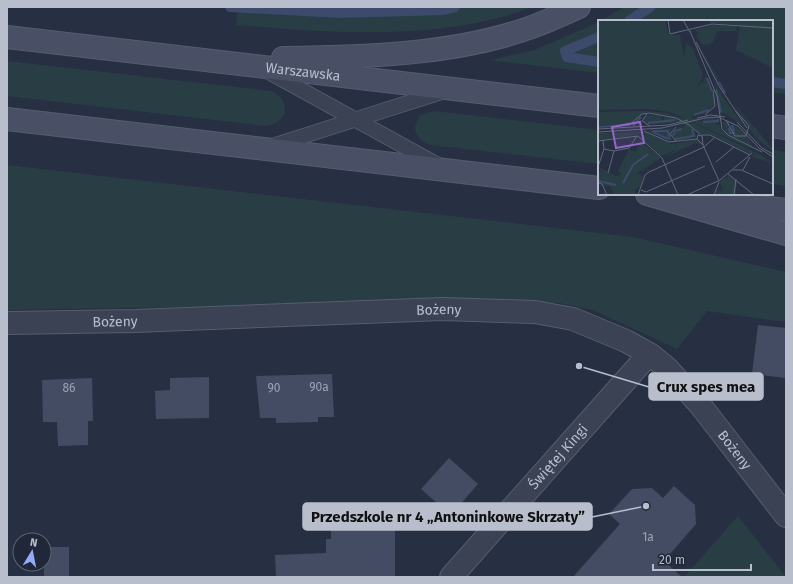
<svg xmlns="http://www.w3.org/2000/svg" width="793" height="584" font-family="'Fira Sans',sans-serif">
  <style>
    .green { fill: #293e44 }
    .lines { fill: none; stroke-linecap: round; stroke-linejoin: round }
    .stream { stroke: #3c4a6c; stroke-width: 10 }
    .building { fill: #444c63 }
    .service-casing { stroke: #575d6d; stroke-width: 16 }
    .minor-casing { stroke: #575d6d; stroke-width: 24 }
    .secondary-casing { stroke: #575d6d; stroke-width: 24 }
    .service { stroke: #3b4253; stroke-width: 14 }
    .minor { stroke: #3b4253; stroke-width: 22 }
    .secondary { stroke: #495066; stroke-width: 22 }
    .labels { text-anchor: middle; stroke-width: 3.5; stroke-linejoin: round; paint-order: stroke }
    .number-label { font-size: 12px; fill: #9ca2b2 }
    .street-label { font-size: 14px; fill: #b9becd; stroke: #202738 }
    .inset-river { fill: none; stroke: #3c4a6c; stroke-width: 2 }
    .inset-road { fill: none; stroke: #61687a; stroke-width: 1 }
    .view { fill: #9466c5; fill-opacity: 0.15; stroke: #9466c5; stroke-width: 2 }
    .inset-edge { fill: none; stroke: #b9becd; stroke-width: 2 }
    .leader { fill: none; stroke: #b9becd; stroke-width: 1.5 }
    .callout-dot { fill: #b9becd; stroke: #202738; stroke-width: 1.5 }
    .callout { fill: #b9becd; stroke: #b9becd; stroke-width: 1.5 }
    .callout-label { font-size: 15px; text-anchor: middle; font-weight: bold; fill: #111 }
  </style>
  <rect width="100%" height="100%" fill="#272f43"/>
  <g class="green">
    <path d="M238,7H532C442,42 330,33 236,25Z"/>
    <polygon points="624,7 786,7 786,94 772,93 772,21 600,21"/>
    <polygon points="599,22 599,73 490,60 535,50"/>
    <path d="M7,61L271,91C292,100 289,122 266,126L7,96Z"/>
    <path d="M434,111L599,130V164L430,145C420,141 416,137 415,127L420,115Z"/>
    <polygon points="772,150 786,152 786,186 772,184"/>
    <polygon points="7,165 633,237 786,272 786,322 707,311 677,349 593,310 559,303 522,301 7,310"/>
    <polygon points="738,516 786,577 684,577"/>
  </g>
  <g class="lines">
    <g class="stream">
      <polyline points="230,7 340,13 444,10 455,7"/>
      <polyline points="629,21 650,7"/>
      <polyline points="599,37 565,51 567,57 599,62"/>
      <polyline points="772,82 786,84"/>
    </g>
  </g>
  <g class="building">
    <polygon points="758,325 786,328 786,378 752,374"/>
    <polygon points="332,374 334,417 318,417 318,422 276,423 276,418 260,418 256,376"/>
    <polygon points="209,377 209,418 156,419 155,391 170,390 170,378"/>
    <polygon points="92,378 93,421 88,421 88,445 58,446 57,422 43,422 42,380"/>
    <polygon points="449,458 478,484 451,515 421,489"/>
    <polygon points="674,486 695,505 696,524 664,561 682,577 573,577 620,524 609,514 632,489 652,488 663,498"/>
    <polygon points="331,523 395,523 395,577 276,577 275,555 326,553 326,539 331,539"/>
    <rect x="44" y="547" width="25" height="30"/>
  </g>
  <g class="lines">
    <defs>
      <g id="service">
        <polyline points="267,71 438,165"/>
        <polyline points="272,146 445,91"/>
      </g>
      <g id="minor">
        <path id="s1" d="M7,323L135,321L443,309L535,312L573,319L626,341L651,355L667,368L701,406L786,516"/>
        <path id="s2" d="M451,577L649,354"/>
      </g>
      <g id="secondary">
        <path id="s3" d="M7,37L599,106"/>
        <path d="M283,58C362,57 453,55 529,28C546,22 563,14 579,7"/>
        <polyline points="7,119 599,188"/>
        <polyline points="772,126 786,128"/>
        <polyline points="647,194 786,234"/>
        <polyline points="708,201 786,210"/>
      </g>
    </defs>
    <use href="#service" class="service-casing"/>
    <use href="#minor" class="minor-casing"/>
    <use href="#secondary" class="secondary-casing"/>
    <use href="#service" class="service"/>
    <use href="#minor" class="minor"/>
    <use href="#secondary" class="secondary"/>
  </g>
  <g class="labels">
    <g class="number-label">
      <text x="319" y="391">90a</text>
      <text x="69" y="392">86</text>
      <text x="274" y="392">90</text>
      <text x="648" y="541">1a</text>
    </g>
    <g class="street-label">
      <text dy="5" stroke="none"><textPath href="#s3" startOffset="298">Warszawska</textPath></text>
      <text dy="5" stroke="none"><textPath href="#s1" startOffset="432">Bożeny</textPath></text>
      <text dy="5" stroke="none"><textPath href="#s1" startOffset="108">Bożeny</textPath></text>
      <text dy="5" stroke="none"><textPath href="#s1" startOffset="780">Bożeny</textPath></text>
      <text dy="5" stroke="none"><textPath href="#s2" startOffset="161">Świętej Kingi</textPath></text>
    </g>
  </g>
  <g transform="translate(598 20)">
    <rect width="175" height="175" fill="#272f43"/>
    <path d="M0,0H67L71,15H82L86,38L88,23L95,29L105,55L99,67L104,62L108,63L105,60L108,56L116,77L117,84L107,94L94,95V97L104,102L107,99H121L120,103L116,105H121L124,111L159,131L72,92L49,89L0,90ZM175,0V48L138,30L142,5L112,3L111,1ZM114,5L138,6L139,11H122L119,12L115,22L109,25L103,24L98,15L101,13L96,10ZM98,19L132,80L158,113L160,121L117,57ZM99,30L125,77L146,106L126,93L122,94L117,63ZM134,81L175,129V131L160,120L159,114ZM48,91L68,93L87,99L163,135L175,144L153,136L158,134L151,133L112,114L101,113L95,107L74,96L49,92L28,106L0,105V92ZM50,95L64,96L63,100L66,101V97H73L90,105L97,111L98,117L79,121L73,114L78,108L83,106L84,109L86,105L76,101L74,103L51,104L45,101ZM124,102H129L133,113L136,111L132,104L136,105L148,115L154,126L128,113ZM75,108L71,114L75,122L49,111ZM39,112H47L73,124L98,120L102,122L104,126L98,123L65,138L80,129L63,136L45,119L47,113L0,121V113ZM43,121L63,138L39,153L45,156L42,167L37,169V175H16L12,166H6L0,162V151L3,152L1,147L18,156L24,154L20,151L31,129L33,126L32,130L37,132ZM130,156L139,161L137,175H117L118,170L125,171L122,162Z" fill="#293e44"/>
    <path class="inset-river" d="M109,58L114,71M121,62L127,73M118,70L123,92M96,95L111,90M105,102L120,101V99M50,103L77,100M35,106L43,97M0,107L30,105M131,108L132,113H136L134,105M54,111H70L72,120M55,112L70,119M75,116L77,111L84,109M77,119L96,116L94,109M0,161L18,165M25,163L35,145L50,134"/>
    <path class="inset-road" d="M70,0L72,14L114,4L175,8M85,0L92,12M92,11L119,76L124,109L130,115L164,132M98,22L121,66L149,108M49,94L44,101L52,106M107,95L117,86L115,70M99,98L113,95L127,97M128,100L137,116H148L151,106L138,91M139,102L164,128L175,134M30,106L44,94L51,93L78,98L91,105L102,114M78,107L72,114L78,121M0,109L70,105L90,100M46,111L71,122L99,119M0,112L64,108L107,98L120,97L140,106L161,128L175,137M103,115H112L152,135M0,121L40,116L64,138L80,175M105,125L104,116L100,115L99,119L105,125L121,161M6,129L16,131L31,128L39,116M118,142L136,127M0,147L6,129L5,121M135,150H143L175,164M145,150L152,137M10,153L16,131M130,154L156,175M0,163L4,164L9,175M43,170L48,172L107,146M40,175L47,155L51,152L106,127L117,117M89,175L122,160L154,133M116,175L121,162M136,175L138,159"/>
    <path class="view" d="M42,102L46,123L18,128L14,107Z"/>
    <rect width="175" height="175" class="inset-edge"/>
  </g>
  <path class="leader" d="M579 366L649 387M646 506L592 517"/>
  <g class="callout-dot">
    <circle cx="579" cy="366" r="4"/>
    <circle cx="646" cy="506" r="4"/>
  </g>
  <g class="callout">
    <rect x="649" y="373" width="114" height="27" rx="4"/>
    <rect x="303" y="503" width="289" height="27" rx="4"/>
  </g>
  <g class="callout-label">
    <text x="706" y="392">Crux spes mea</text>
    <text x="448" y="522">Przedszkole nr 4 „Antoninkowe Skrzaty”</text>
  </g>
  <rect width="793" height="584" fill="none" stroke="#b9becd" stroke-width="16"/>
  <g transform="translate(32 552) rotate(10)"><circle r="19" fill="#202738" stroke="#5d6374"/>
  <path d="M0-3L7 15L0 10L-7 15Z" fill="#91abfa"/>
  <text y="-6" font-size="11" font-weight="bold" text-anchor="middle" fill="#b9becd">N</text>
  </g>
  <path d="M653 564v6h98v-6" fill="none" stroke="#b9becd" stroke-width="2"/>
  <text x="659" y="564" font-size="12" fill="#b9becd" stroke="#202738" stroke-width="3" paint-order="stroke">20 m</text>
</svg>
